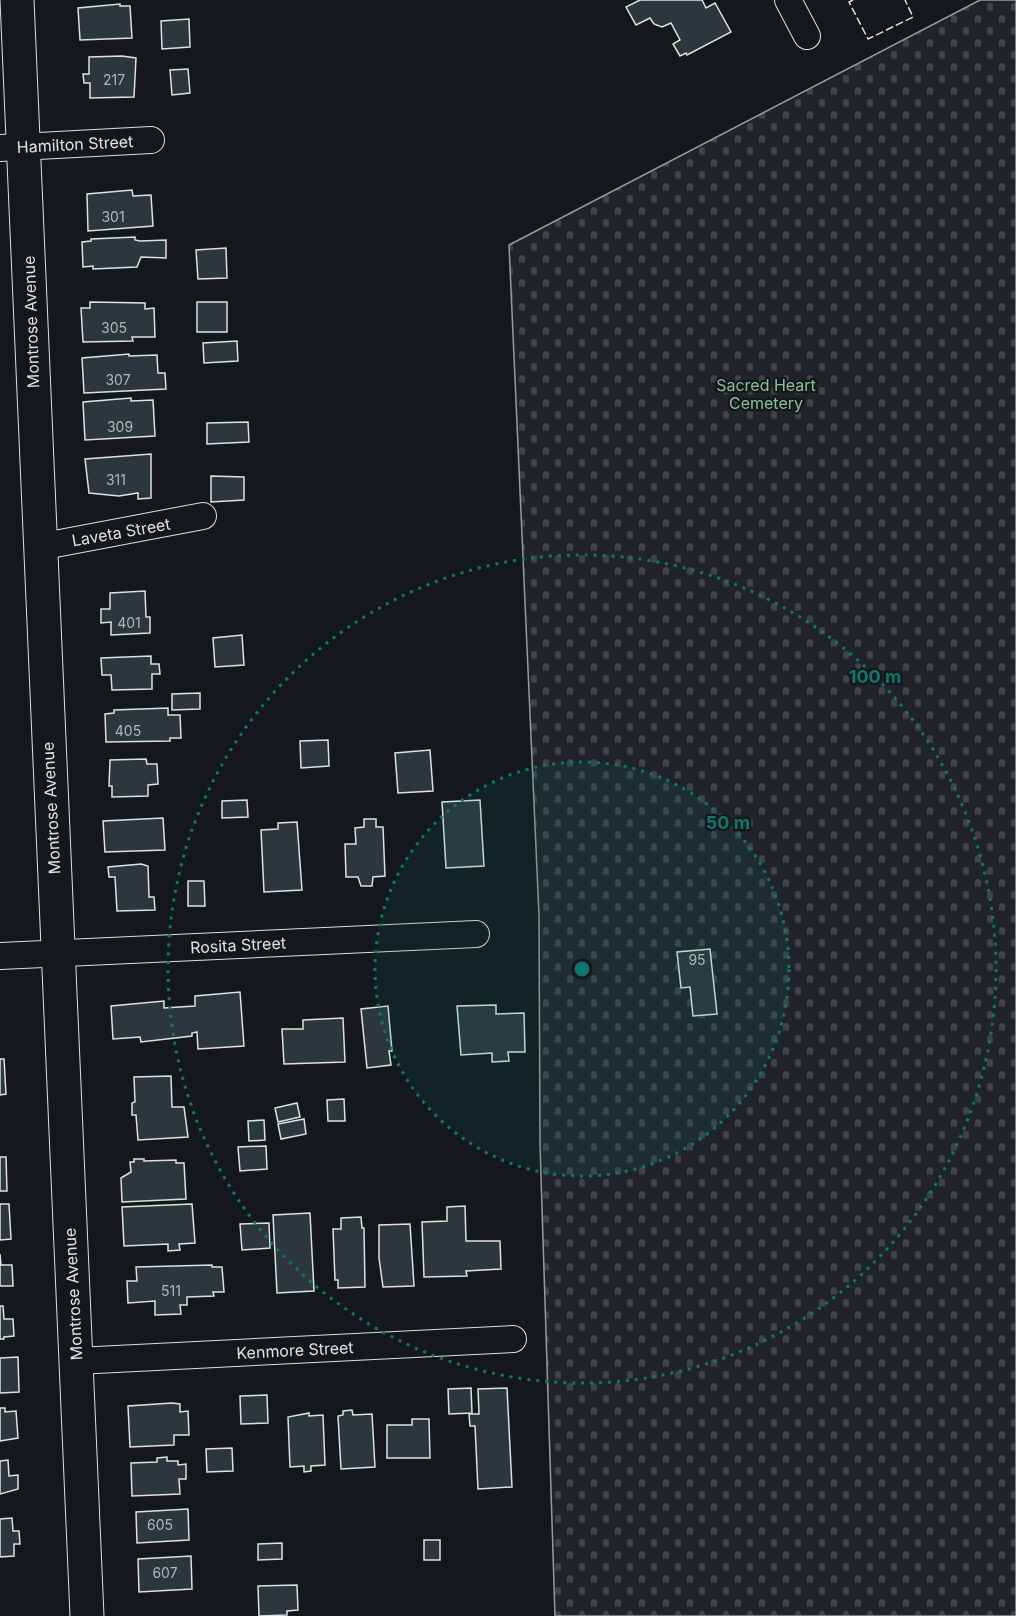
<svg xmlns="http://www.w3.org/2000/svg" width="1016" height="1616" font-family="Inter,sans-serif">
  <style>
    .cemetery { fill: url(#cemetery-stones); stroke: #939e99; stroke-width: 1.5 }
    .building { fill: #2c363c; stroke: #d8e6dc; stroke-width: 1.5 }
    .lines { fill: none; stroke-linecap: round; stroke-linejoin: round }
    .street-casing { stroke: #d8e6dc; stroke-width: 28 }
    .secondary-casing { stroke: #d8e6dc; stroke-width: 35 }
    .street { stroke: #14181c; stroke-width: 26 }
    .secondary { stroke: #14181c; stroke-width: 33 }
    .fence { stroke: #d8e6dc; stroke-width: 1.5; stroke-dasharray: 8 3; stroke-linecap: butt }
    .ring { fill: none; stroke: #0f766e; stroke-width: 3; stroke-dasharray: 3 6 }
    .labels { text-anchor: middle; stroke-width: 4.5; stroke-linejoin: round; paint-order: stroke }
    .number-label { font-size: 14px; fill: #adbab4 }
    .street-label { font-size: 16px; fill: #d8e6dc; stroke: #14181c }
    .park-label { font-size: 16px; fill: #8ac095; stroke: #14181c }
    .centre { fill: #0f766e; stroke: #14181c; stroke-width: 3 }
    .ring-label { font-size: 18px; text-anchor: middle; font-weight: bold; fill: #0f766e; stroke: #14181c; stroke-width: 4.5; stroke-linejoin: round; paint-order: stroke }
  </style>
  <defs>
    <pattern id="cemetery-stones" width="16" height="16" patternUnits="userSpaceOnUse" patternTransform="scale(1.5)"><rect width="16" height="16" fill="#202428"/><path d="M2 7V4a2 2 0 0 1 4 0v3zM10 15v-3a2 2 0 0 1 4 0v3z" fill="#404447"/></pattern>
  </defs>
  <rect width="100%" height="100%" fill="#14181c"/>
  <polygon class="cemetery" points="980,0 1016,0 1016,1616 555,1616 540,1145 539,915 509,245"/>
  <g class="building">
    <polygon points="640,0 702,0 706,8 715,3 731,32 687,55 686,53 680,56 673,44 680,40 671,23 662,27 654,24 650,18 636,25 626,7"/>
    <polygon points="120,4 120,6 130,6 132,38 80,40 78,8"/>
    <polygon points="189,19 190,47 162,49 161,21"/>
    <polygon points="122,56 136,58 134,97 90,98 90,83 84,83 83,74 89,74 89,57"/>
    <polygon points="188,69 190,93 172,95 170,70"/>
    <polygon points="132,190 133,196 151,195 153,226 88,231 87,194"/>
    <polygon points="135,237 135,240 140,241 166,240 166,258 141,257 137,267 93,269 93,266 83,267 82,242 91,241 91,239"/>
    <polygon points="226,248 227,278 198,279 196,250"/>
    <polygon points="90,302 145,303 145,309 154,308 155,337 132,337 133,341 83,342 81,308 90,308"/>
    <rect x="197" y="302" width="30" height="30"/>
    <polygon points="237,341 238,361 204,363 203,343"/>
    <polygon points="129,354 129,356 157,355 158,373 165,373 166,389 84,393 82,358"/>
    <polygon points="131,398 131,401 153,400 155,436 85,440 83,402"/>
    <polygon points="248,422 249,442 207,444 207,423"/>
    <polygon points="151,454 151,498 138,499 138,493 119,496 89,493 85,459"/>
    <polygon points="211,476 244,477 244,500 211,502"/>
    <polygon points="145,591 146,617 150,617 150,633 111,635 111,622 101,623 101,609 110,609 110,593"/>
    <polygon points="242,635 244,665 215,667 213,638"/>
    <polygon points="151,656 151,664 159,664 160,674 152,674 152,689 112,690 111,675 102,675 101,658"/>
    <polygon points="200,693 200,709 172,710 172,694"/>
    <polygon points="168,708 168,715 180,715 181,738 170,738 170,741 106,742 105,714 114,713 114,710"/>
    <polygon points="328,740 329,766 301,768 300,741"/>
    <polygon points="430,750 433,791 398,793 395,753"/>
    <polygon points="146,759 147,764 157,764 158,784 148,785 148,796 112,797 112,786 109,786 110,760"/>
    <polygon points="247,800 248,817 222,818 222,801"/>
    <polygon points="480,800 484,866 446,868 442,802"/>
    <polygon points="163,818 165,850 105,852 103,821"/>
    <polygon points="364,819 376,819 376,827 383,827 385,876 373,877 372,886 361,886 358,877 346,877 345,844 356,844 355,828 364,827"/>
    <polygon points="297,822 302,890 264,892 261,830 278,829 278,823"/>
    <polygon points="141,864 148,866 149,897 154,897 155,910 117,911 115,877 109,877 108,867"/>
    <polygon points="188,881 204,881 205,906 188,906"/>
    <polygon points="710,949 717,1014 693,1016 690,987 681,988 677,952"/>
    <polygon points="240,992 244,1046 198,1049 197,1032 192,1033 192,1036 141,1042 140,1037 113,1039 111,1006 164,1001 164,1008 195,1006 195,996"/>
    <polygon points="496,1005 496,1014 524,1013 525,1052 508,1052 509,1061 492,1062 492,1053 461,1055 457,1006"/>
    <polygon points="388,1006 392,1051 389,1051 391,1065 367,1068 361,1009"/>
    <polygon points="343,1018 345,1062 284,1064 282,1029 303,1029 303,1020"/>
    <polygon points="0,1059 4,1059 6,1094 0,1095"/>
    <polygon points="171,1076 172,1107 184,1107 188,1137 138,1140 136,1115 132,1115 132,1103 135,1102 134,1077"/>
    <polygon points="344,1099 345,1121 328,1121 327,1100"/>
    <polygon points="297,1103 300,1117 278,1122 275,1108"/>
    <polygon points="304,1119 306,1134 281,1139 278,1124"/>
    <polygon points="264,1120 265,1140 249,1141 248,1121"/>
    <polygon points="266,1146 267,1169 240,1171 238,1147"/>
    <polygon points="0,1157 6,1157 7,1191 0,1191"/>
    <polygon points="134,1159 144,1159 144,1161 176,1160 176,1163 184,1163 186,1199 122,1202 121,1178 131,1172 130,1162 134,1162"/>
    <polygon points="0,1204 9,1204 11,1239 0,1240"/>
    <polygon points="192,1204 195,1243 179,1244 180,1250 168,1251 168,1244 124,1246 122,1207"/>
    <polygon points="465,1206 466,1241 500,1241 501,1269 466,1271 467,1276 424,1277 422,1222 447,1221 447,1207"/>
    <polygon points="310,1213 314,1291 277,1293 273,1215"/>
    <polygon points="361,1217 362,1228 364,1228 365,1287 338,1288 338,1280 335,1280 333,1229 341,1229 341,1218"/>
    <polygon points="269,1223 270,1248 242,1250 240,1224"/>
    <polygon points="410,1224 414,1286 383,1287 379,1258 379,1225"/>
    <polygon points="0,1254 1,1265 12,1265 13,1286 0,1286"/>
    <polygon points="212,1265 212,1267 222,1267 224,1292 213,1292 214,1296 187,1297 187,1305 180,1305 181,1314 155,1315 155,1301 128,1303 127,1281 137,1281 136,1267"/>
    <polygon points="0,1306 3,1306 4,1319 13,1319 14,1336 4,1337 4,1339 0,1339"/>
    <polygon points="18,1357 19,1392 0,1393 0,1358"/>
    <polygon points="471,1388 472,1413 449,1414 448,1389"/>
    <polygon points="507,1388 512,1487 478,1489 475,1426 470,1426 469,1414 479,1414 478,1389"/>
    <polygon points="267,1395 268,1423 241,1424 240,1396"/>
    <polygon points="172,1403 180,1404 180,1412 188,1411 189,1435 174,1435 174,1445 130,1447 128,1406"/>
    <polygon points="0,1408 5,1408 5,1412 16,1411 18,1438 0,1441"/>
    <polygon points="352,1410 353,1415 372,1414 375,1467 341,1469 338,1416 343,1415 343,1411"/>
    <polygon points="309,1413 309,1416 323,1415 325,1465 311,1466 311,1471 304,1472 304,1466 290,1467 288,1417"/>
    <polygon points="412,1419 429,1419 430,1458 387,1458 387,1425 412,1425"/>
    <polygon points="232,1448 233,1471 207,1472 206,1449"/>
    <polygon points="167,1457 167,1461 178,1461 178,1465 186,1464 186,1479 179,1479 180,1494 132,1496 131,1463 157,1462 157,1458"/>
    <polygon points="8,1460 9,1476 18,1475 18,1489 0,1494 0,1461"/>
    <polygon points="188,1509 189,1540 137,1543 136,1512"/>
    <polygon points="12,1518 13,1531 19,1531 20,1544 14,1544 14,1556 0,1557 0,1519"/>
    <rect x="424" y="1540" width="16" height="20"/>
    <polygon points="282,1543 282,1559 258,1560 258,1544"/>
    <polygon points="191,1556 192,1589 139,1592 138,1559"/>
    <polygon points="297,1585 298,1610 287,1611 287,1615 259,1616 258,1586"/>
  </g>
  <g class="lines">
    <defs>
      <g id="street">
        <polyline points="788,0 807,36"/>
        <polyline points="0,148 151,140"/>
        <polyline points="39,547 203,516"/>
        <polyline points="0,956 476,934"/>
        <polyline points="76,1361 513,1339"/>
      </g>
      <polyline id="secondary" points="17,0 87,1616"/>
    </defs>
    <use href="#street" class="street-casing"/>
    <use href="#secondary" class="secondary-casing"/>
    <use href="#street" class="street"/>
    <use href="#secondary" class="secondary"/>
    <polyline class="fence" points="853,0 849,2 868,39 913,17 905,0"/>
  </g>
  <circle cx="582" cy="969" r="207" fill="#0f766e" fill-opacity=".12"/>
  <g class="ring">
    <circle cx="582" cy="969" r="207"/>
    <circle cx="582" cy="969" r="414"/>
  </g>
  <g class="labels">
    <g class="number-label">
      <text x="114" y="85">217</text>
      <text x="113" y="222">301</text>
      <text x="114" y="333">305</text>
      <text x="118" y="385">307</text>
      <text x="120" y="432">309</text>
      <text x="116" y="485">311</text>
      <text x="129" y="628">401</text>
      <text x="128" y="736">405</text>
      <text x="697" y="965">95</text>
      <text x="171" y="1296">511</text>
      <text x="160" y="1530">605</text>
      <text x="165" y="1578">607</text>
    </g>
    <g class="street-label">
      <text transform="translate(75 144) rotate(-3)" y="6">Hamilton Street</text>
      <text transform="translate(31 322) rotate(-92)" y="6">Montrose Avenue</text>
      <text transform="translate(121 532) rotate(-10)" y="6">Laveta Street</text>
      <text transform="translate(51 808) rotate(-93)" y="6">Montrose Avenue</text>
      <text transform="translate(238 945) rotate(-3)" y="6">Rosita Street</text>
      <text transform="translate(73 1294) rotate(-93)" y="6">Montrose Avenue</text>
      <text transform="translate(295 1350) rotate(-3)" y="6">Kenmore Street</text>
    </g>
    <g class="park-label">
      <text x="766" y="391">Sacred Heart<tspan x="766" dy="18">Cemetery</tspan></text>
    </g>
  </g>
  <circle cx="582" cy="969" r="9" class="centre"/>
  <g class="ring-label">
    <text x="875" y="683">100 m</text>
    <text x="728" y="829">50 m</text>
  </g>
</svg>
